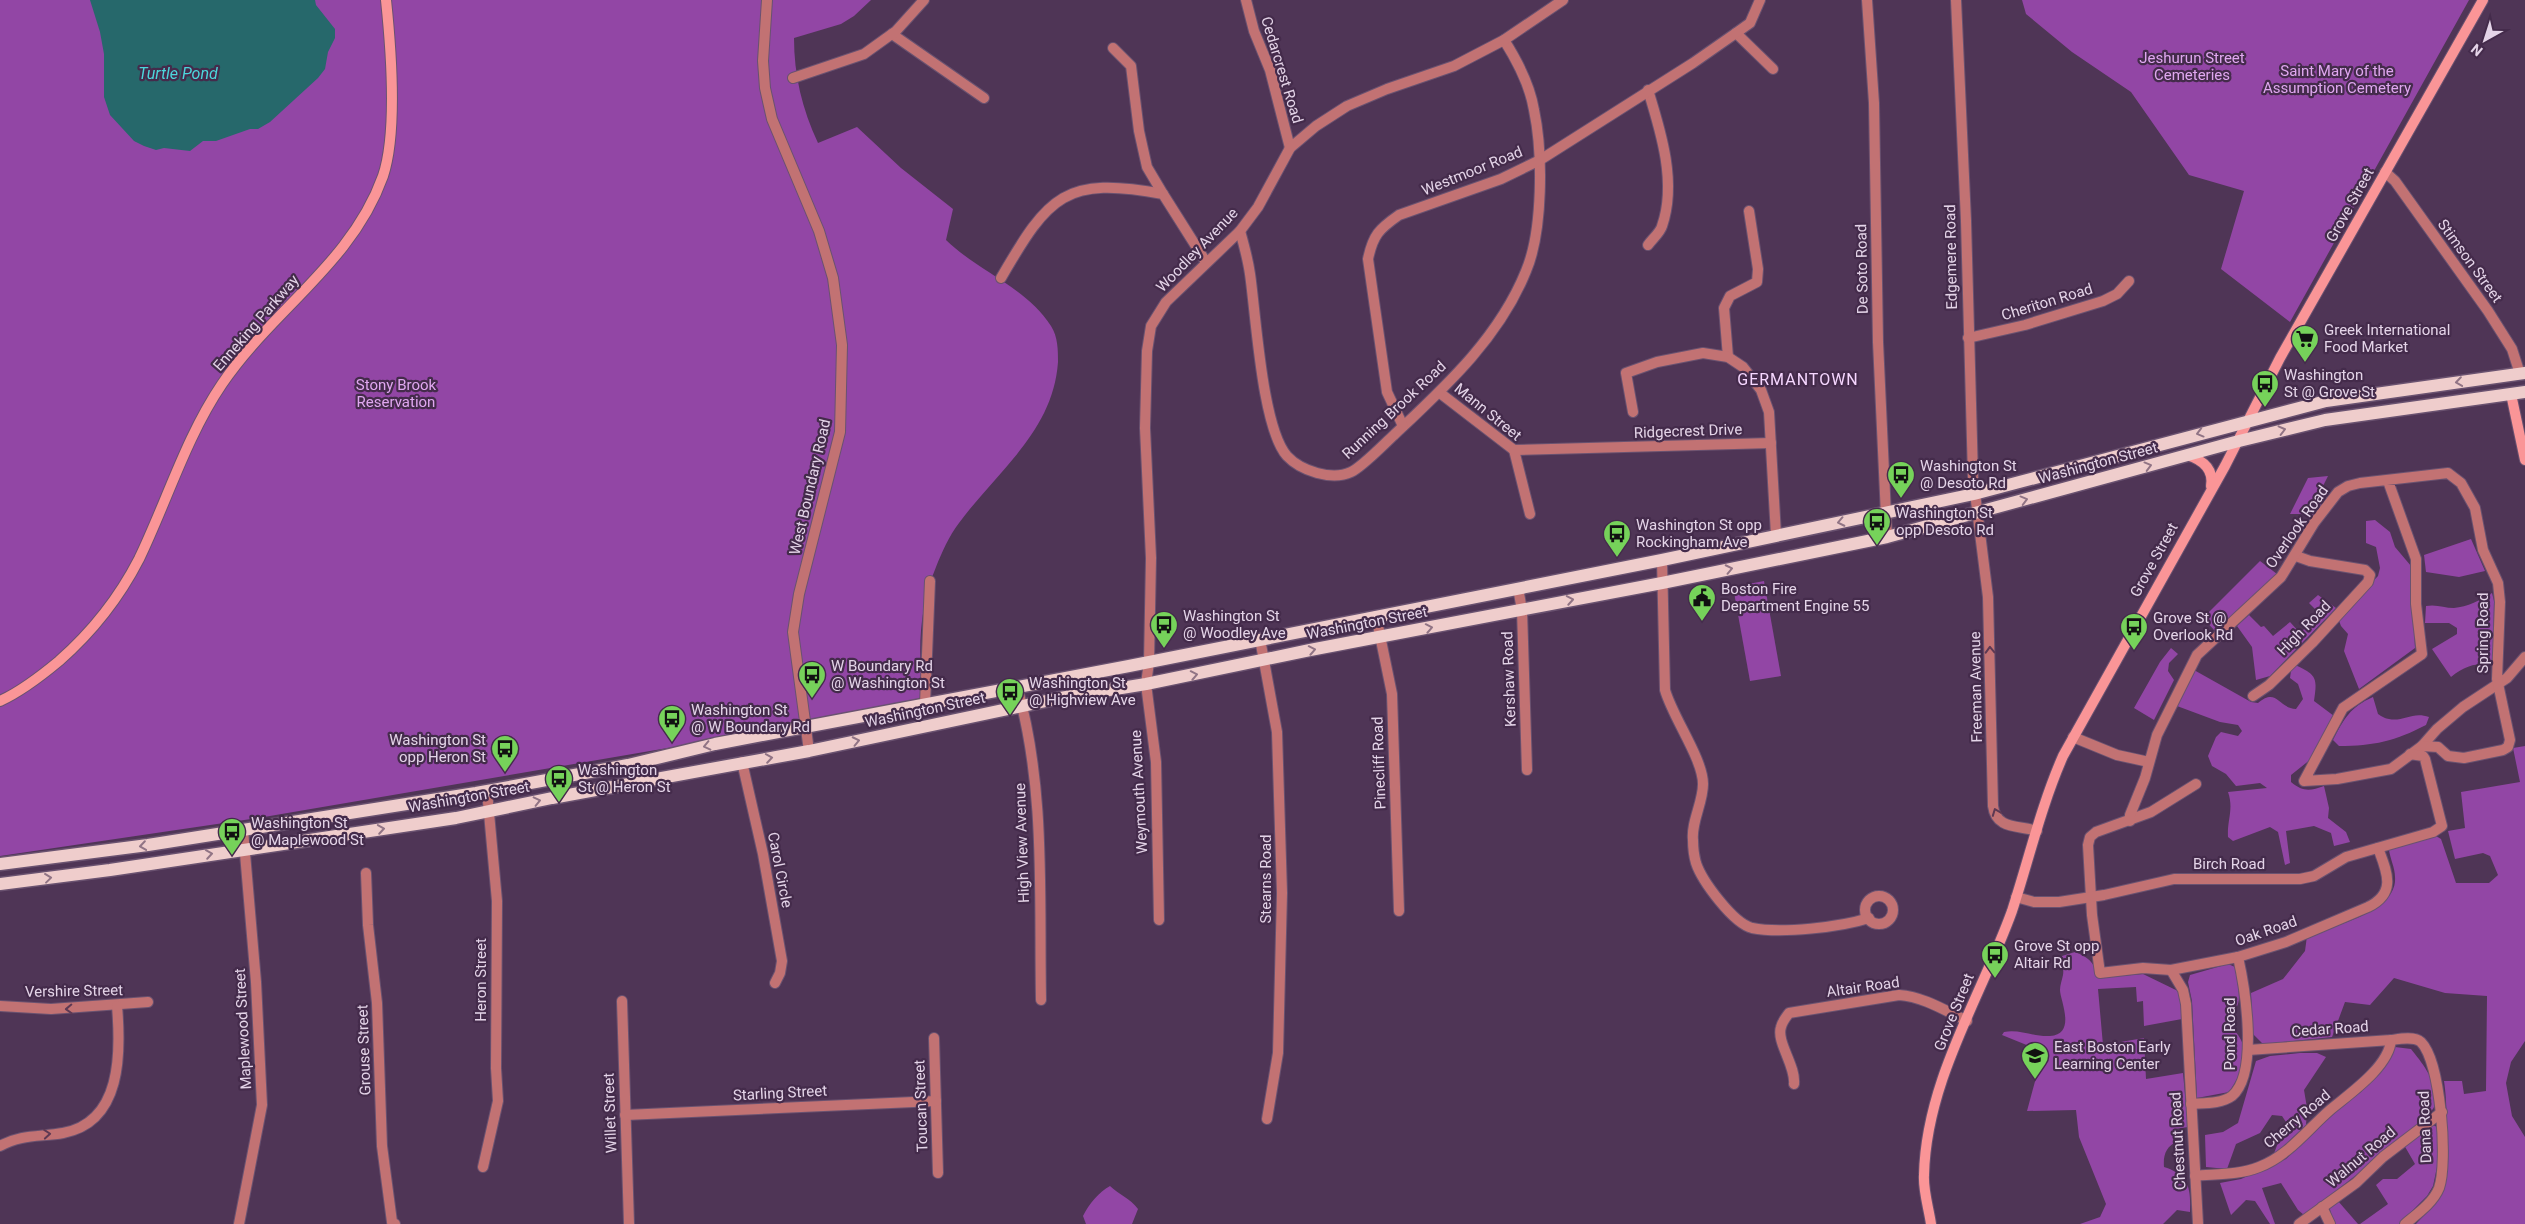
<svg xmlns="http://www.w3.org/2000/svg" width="2525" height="1224" font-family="Roboto,sans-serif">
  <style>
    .green { fill: #9246a5 }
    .water { fill: #26686b }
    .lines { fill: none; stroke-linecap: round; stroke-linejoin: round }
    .street-casing { stroke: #6a5270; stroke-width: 12 }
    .secondary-casing { stroke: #6a5270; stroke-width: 12 }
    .primary-casing { stroke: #6a5270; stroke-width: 15 }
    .street { stroke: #c27273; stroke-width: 10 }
    .secondary { stroke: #fa9597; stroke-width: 10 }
    .primary { stroke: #efcdcc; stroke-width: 12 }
    .oneway { stroke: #917485 }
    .oneway2 { stroke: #5d3953 }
    .labels { text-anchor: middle; stroke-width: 4.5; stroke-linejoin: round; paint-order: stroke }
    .park-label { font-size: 15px; fill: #e0a7f0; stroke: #442b4b }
    .street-label { font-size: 15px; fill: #e4d4e8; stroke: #442b4b }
    .poi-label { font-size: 15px; fill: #e4d4e8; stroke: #442b4b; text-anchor: start }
    .water-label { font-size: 16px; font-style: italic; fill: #4cd7dc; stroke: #442b4b }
    .neighbourhood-label { font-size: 16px; letter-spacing: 1px; fill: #f6d7ff; stroke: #442b4b }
  </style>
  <rect width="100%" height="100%" fill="#4f3556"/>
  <g class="green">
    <path d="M0,0H871L854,16L841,24L794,38C794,75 802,109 818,143L857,127L901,168L953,209L946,240C979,272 1026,287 1051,326C1058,337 1058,350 1058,362C1053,432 997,471 959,523C949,536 942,552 936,567C918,609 917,659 925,704L264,817L0,856Z"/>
    <polygon points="2022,0 2469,0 2290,322 2221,269 2244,191 2189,175 2131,92 2072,52 2026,14"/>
    <polygon points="2328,476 2316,500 2322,505 2313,521 2302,514 2290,514 2308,478"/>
    <polygon points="2375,520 2390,532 2395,547 2411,566 2415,648 2359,689 2344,651 2348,634 2341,626 2338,618 2378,576 2380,568 2376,547 2366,543 2366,521"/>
    <polygon points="2471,539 2485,571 2459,577 2426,572 2424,555"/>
    <polygon points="2260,561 2277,574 2215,631 2203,618"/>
    <polygon points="1764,581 1781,676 1750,681 1733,587"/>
    <path d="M2492,593L2494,601L2493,664C2475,663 2465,666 2451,677L2432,649L2457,634V628L2449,623H2425L2426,606C2437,604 2444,608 2454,608C2467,607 2481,600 2492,593Z"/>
    <polygon points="2318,595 2336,608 2270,676 2256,680 2252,647 2237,626 2249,615 2261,627 2264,626 2273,636 2290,622 2300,633 2320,614 2309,603"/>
    <polygon points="2171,648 2178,654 2169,663 2168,671 2174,680 2154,720 2134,708 2160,662"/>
    <path d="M2295,665C2318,675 2317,679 2314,701L2334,716L2311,759L2291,775V782C2303,792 2310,791 2324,786L2329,808L2328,818L2346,832L2350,842L2334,846L2331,833L2314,826L2286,831L2290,863L2285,865L2278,832L2270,827L2233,841L2228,837C2227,820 2234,809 2228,792L2267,788L2260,783L2236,786L2226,774L2212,766L2208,756L2216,737L2221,732L2238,736L2242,731L2238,725L2220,722L2177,706L2194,670L2251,702L2258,703C2277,687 2278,708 2296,709L2303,699L2298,684L2290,678L2291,671Z"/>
    <path d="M2373,697L2378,714C2381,716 2386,719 2389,719C2403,722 2413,711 2429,717L2426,725C2395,741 2374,746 2339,746L2333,740C2344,719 2350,707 2373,697Z"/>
    <path d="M2525,746V1041L2511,1062L2506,1083L2512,1116L2525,1137V1224H2416C2420,1219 2425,1215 2429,1210C2448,1182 2449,1114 2444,1081H2462L2464,1094L2486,1091L2487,996L2445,993L2394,978L2370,1005L2345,1002L2332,1037L2263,1044L2253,1034L2251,993L2283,979L2305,951L2307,936C2333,926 2398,912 2395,877C2395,868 2390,858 2389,850L2436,836L2441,839L2456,883H2489L2498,875L2490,856L2483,853L2455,859L2448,831L2465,828L2461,792L2520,782L2513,748Z"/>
    <path d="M2075,952C2090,958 2095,963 2097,978L2143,974L2180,992L2184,1013L2182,1019L2144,1026L2143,1001L2137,1002L2136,987L2098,989L2103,1045L2144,1038L2146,1079L2183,1073L2188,1127L2174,1129L2178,1141C2166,1146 2163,1155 2164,1167C2189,1175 2191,1188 2190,1212L2177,1210L2163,1224H2080L2100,1217L2106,1204L2079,1137L2076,1110L2027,1111L2037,1074L2046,1053L2002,1035L2004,1032C2020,1029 2034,1037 2050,1036C2077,1034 2060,1000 2060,990C2060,985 2062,980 2063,975C2064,969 2062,962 2062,956Z"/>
    <path d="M2228,964L2235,967C2236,978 2241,994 2238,1004C2236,1010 2230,1014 2227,1021C2231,1028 2238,1033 2241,1040C2250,1058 2239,1077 2229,1092L2197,1098L2192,1001L2188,982L2190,975Z"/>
    <path d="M2395,1047L2411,1049C2423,1064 2441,1086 2434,1107C2429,1121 2323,1201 2304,1215L2298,1210L2281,1183L2262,1188L2275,1224H2270L2255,1201L2246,1200L2231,1215L2220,1183L2241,1179L2286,1159L2344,1104L2361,1092Z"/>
    <polygon points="2300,1053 2317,1053 2326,1057 2304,1090 2307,1108 2306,1125 2273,1156 2286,1122 2282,1116 2272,1115 2260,1133 2236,1144 2227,1169 2206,1167 2205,1135 2223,1132 2238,1123 2256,1061 2270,1056"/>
    <polygon points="2433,1125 2437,1127 2437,1167 2433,1186 2427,1196 2399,1224 2360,1224 2388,1204 2376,1185 2383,1179 2397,1179 2415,1164 2404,1145"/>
    <path d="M1110,1186C1119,1195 1130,1198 1138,1209L1132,1224H1086L1083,1216C1089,1204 1099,1192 1110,1186Z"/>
    <polygon points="2338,1201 2358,1224 2334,1224 2329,1206"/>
  </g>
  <polygon class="water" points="90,0 315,0 316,5 335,29 335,38 328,52 325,69 318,78 270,122 258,129 250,129 216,141 203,141 190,151 164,148 156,150 144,146 134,141 110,115 104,97 104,54 100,32"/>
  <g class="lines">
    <defs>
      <g id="street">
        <polyline points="767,0 763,61 765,88 772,119 819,231 833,278 842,345 840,432 799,594 793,632 809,751"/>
        <polyline points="1246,0 1254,31 1270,70 1290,148"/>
        <polyline points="1867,0 1874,103 1878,342 1887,537"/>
        <path d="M1956,0L1966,221L1973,477L1988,597L1993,806C1996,830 2019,825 2037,831"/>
        <polyline points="1736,33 1773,69"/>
        <polyline points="892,34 984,98"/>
        <polyline points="1113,48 1131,66 1139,131 1147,167 1163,194"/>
        <polyline points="793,78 864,54 896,31 924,0"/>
        <polyline points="2385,172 2395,181 2488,311 2512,349 2520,374"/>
        <path d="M1240,231C1244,245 1248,260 1250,274C1256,315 1262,428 1287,456C1301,471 1332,481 1351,472C1362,467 1384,444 1394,435C1445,387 1499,338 1526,271C1543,231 1543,153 1534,110C1530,85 1518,62 1504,40"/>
        <path d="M1648,245C1652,239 1660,233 1662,226C1677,183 1661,132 1648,90"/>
        <path d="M1001,278C1049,195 1065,176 1163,194L1206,262"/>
        <polyline points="1968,338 2025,325 2103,301 2117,294 2129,281"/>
        <polyline points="1728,357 1724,308 1730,296 1757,282 1758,269 1749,211"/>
        <polyline points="1440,393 1514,450 1530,514"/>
        <polyline points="1633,412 1626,373 1657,362 1703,353 1728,357 1743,367 1761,390 1769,412 1776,535"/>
        <path d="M1403,426L1387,392L1368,259C1373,235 1379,229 1399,215L1501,179L1540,160L1693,63L1736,33L1750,23L1760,0"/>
        <polyline points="1514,450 1771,443"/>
        <path d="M1662,560L1665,690C1673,718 1703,759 1703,784C1703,803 1691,822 1693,840C1693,847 1694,856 1696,863C1702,881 1733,923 1752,928C1781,934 1841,927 1869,918"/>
        <polyline points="1518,588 1522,610 1527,770"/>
        <polyline points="1376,616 1392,694 1399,911"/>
        <polyline points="1260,639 1277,732 1282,893 1278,1053 1267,1119"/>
        <path d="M1017,687C1046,788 1039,896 1041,1000"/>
        <polyline points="2253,696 2269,685 2312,643 2368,582 2370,575 2365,570 2310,561 2296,556"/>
        <polyline points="925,704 930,581"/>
        <polyline points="2073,737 2117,755 2149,762"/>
        <polyline points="2422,746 2437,729 2463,707 2507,678 2525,657"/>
        <polyline points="742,762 763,854 782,961 780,973 775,983"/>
        <path d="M2196,784L2151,812L2096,832L2090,837L2088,845L2092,915L2100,973L2143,968L2171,970L2238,957L2286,942L2368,907C2397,893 2387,872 2378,848"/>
        <polyline points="2130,821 2130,815 2145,778 2157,735 2197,655 2281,577 2314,523 2338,492 2348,486 2360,483 2448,473 2461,483 2475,508 2483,550 2498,583 2500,602 2497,679 2510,740 2508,747 2503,750 2464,758 2448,756 2438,747 2422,746 2391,769 2337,779 2304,781 2343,708 2422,654 2416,604 2416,559 2388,481"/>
        <polyline points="366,873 368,925 377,1003 382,1146 392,1222 395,1224"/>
        <circle cx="1879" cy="910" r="14"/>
        <polyline points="2016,897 2034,902 2059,902 2104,895 2174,879 2300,879 2314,876 2346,857 2433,832 2442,826 2425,759 2423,756 2410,754"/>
        <polyline points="1159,920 1156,762 1146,684 1149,662 1151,558 1145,428 1147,351 1151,326 1166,302 1240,231 1258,207 1290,148 1316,126 1347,106 1387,89 1454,66 1504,40 1563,0"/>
        <polyline points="2171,970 2183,990 2186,1004 2198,1224"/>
        <polyline points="622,1001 629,1224"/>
        <polyline points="0,1006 51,1009 148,1002"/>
        <polyline points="934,1038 938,1173"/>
        <path d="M2248,1050L2391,1040C2399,1039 2414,1036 2421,1042C2441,1062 2448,1163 2439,1188C2433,1203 2417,1214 2405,1224"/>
        <path d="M1794,1084C1796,1066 1776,1042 1781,1027C1782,1022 1786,1017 1789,1013L1899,995C1924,997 1944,1010 1967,1021"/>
        <path d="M2191,1104C2204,1103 2221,1104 2232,1096C2259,1073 2245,988 2238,957"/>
        <polyline points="625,1115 936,1101"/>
        <path d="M0,1146C21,1134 41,1137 63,1133C122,1122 121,1053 117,1006"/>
        <polyline points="483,1167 498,1101 496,1068 497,901 487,791"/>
        <path d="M2195,1176C2216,1174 2239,1175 2259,1167C2288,1156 2307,1130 2330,1110C2349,1094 2389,1067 2391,1040"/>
        <polyline points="2322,1207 2330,1224"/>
        <polyline points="239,1224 262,1105 256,982 243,830"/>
        <polyline points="2299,1224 2356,1183 2383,1157 2442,1112"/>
      </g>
      <g id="secondary">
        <polyline points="2511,394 2525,460"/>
        <path d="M2187,455C2203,460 2214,469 2211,486"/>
        <path d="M0,701C22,691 41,676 59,661C92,632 119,598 139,559C167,501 186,437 222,384C273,309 352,263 383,176C398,131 391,48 386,0"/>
        <path d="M1931,1224C1929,1209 1923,1191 1924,1175C1926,1081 1981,997 2012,911C2029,859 2041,806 2063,756L2225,466L2280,358L2483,0"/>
      </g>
      <g id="primary">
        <polyline points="0,864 148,845 476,793 628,765 715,744 1129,666 1662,560 1974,494 2326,401 2525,373"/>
        <polyline points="0,884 110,870 456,818 552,798 809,751 1060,698 1146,684 1310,650 1662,583 1887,537 2235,442 2325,420 2525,392"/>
      </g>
    </defs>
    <use href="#street" class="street-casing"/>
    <use href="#secondary" class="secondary-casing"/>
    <use href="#primary" class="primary-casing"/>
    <use href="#street" class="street"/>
    <use href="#secondary" class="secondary"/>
    <use href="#primary" class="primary"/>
  </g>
  <defs><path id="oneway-chevron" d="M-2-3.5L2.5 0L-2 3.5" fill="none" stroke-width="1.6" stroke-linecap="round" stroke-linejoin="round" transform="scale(1.25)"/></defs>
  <g class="oneway">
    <use href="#oneway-chevron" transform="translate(2459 382) rotate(172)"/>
    <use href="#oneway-chevron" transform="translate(2282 430) rotate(-14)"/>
    <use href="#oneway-chevron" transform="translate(2200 433) rotate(165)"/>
    <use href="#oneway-chevron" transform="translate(2148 466) rotate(-15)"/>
    <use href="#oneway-chevron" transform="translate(2024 500) rotate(-15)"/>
    <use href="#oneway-chevron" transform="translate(1841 522) rotate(168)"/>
    <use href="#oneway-chevron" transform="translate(1729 569) rotate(-12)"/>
    <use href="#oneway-chevron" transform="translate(1570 600) rotate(-10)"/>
    <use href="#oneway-chevron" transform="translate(1429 628) rotate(-11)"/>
    <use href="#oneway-chevron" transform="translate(1312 650) rotate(-11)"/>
    <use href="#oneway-chevron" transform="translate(1194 675) rotate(-11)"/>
    <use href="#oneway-chevron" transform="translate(856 741) rotate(-12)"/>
    <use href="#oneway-chevron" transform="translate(707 746) rotate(167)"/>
    <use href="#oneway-chevron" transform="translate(769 758) rotate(-9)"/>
    <use href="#oneway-chevron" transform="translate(537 801) rotate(-13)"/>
    <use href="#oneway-chevron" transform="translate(381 829) rotate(-9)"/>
    <use href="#oneway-chevron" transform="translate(143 846) rotate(172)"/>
    <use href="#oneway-chevron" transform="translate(209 854) rotate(-9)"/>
    <use href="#oneway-chevron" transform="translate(48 878) rotate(-7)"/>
  </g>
  <g class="oneway2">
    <use href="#oneway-chevron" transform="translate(1990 650) rotate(-92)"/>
    <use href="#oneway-chevron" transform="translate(1996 812) rotate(-111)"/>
    <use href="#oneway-chevron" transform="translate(69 1009) rotate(178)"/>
    <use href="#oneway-chevron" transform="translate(47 1134) rotate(-5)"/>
  </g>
  <defs>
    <symbol id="supermarket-pin" viewBox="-11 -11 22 30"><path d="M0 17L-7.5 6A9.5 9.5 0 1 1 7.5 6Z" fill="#76d25a" stroke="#442b4b"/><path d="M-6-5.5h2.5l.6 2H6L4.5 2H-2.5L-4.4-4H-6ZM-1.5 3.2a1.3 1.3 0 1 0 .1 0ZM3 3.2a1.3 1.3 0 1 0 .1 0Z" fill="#111"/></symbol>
    <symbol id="bus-pin" viewBox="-11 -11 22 30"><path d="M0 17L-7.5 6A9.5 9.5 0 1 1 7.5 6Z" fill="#76d25a" stroke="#442b4b"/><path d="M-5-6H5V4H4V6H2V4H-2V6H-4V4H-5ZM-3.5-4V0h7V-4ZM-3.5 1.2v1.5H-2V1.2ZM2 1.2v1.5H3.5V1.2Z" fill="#111"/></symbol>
    <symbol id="civic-pin" viewBox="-11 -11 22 30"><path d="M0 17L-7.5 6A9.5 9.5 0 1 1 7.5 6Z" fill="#76d25a" stroke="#442b4b"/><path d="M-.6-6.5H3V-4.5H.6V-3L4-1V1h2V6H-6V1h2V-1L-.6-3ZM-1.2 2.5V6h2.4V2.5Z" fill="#111"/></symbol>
    <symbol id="school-pin" viewBox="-11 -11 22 30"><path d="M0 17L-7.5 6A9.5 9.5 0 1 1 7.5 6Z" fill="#76d25a" stroke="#442b4b"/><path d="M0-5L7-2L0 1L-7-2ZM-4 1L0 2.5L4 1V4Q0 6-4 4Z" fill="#111"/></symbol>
  </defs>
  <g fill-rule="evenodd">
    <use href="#supermarket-pin" x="2289" y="323" width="32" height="43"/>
    <use href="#bus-pin" x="2249" y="368" width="32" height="43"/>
    <use href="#bus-pin" x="1885" y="459" width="32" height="43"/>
    <use href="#bus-pin" x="1861" y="506" width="32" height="43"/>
    <use href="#bus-pin" x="1601" y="518" width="32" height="43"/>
    <use href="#civic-pin" x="1686" y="582" width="32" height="43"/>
    <use href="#bus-pin" x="1148" y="609" width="32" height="43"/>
    <use href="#bus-pin" x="2118" y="611" width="32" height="43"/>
    <use href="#bus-pin" x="796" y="659" width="32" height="43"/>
    <use href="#bus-pin" x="994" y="676" width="32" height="43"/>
    <use href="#bus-pin" x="656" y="703" width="32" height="43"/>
    <use href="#bus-pin" x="489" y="733" width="32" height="43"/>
    <use href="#bus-pin" x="543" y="763" width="32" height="43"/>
    <use href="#bus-pin" x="216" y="816" width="32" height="43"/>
    <use href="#bus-pin" x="1979" y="939" width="32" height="43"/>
    <use href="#school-pin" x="2019" y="1040" width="32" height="43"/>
  </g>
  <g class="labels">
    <g class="park-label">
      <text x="2192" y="63">Jeshurun Street<tspan x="2192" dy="17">Cemeteries</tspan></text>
      <text x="2337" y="76">Saint Mary of the<tspan x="2337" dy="17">Assumption Cemetery</tspan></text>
      <text x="396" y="390">Stony Brook<tspan x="396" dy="17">Reservation</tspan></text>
    </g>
    <g class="street-label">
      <text transform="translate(1282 70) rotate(73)" y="5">Cedarcrest Road</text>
      <text transform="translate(1472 171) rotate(-22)" y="5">Westmoor Road</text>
      <text transform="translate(2350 205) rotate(-61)" y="5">Grove Street</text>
      <text transform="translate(1197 250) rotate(-46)" y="5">Woodley Avenue</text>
      <text transform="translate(1951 257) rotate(-91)" y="5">Edgemere Road</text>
      <text transform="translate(2470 261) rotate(54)" y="5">Stimson Street</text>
      <text transform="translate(1862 269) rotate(-91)" y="5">De Soto Road</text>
      <text transform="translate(2047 302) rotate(-17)" y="5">Cheriton Road</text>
      <text transform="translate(256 323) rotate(-49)" y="5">Enneking Parkway</text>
      <text transform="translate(1394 410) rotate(-43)" y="5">Running Brook Road</text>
      <text transform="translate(1488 412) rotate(39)" y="5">Mann Street</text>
      <text transform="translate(1688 431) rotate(-2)" y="5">Ridgecrest Drive</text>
      <text transform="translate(2098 463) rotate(-15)" y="5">Washington Street</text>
      <text transform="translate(810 487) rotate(-77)" y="5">West Boundary Road</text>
      <text transform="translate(2297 527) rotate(-55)" y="5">Overlook Road</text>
      <text transform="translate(2154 560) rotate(-61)" y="5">Grove Street</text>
      <text transform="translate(1367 623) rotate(-11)" y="5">Washington Street</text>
      <text transform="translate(2304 628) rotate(-46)" y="5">High Road</text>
      <text transform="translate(2483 633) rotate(-90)" y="5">Spring Road</text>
      <text transform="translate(1509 679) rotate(-92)" y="5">Kershaw Road</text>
      <text transform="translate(1976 687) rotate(-91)" y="5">Freeman Avenue</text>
      <text transform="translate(925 710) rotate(-12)" y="5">Washington Street</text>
      <text transform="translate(1379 763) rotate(-92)" y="5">Pinecliff Road</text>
      <text transform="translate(1139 792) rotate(-93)" y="5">Weymouth Avenue</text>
      <text transform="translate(469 797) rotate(-10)" y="5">Washington Street</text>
      <text transform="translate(1022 843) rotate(-92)" y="5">High View Avenue</text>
      <text x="2229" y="869">Birch Road</text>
      <text transform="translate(780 870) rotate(79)" y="5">Carol Circle</text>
      <text transform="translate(1266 879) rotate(-90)" y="5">Stearns Road</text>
      <text transform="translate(2266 931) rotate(-19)" y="5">Oak Road</text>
      <text transform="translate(481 980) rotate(-90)" y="5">Heron Street</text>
      <text transform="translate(1863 987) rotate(-8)" y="5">Altair Road</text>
      <text transform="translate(74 991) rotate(-1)" y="5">Vershire Street</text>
      <text transform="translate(1954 1012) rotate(-68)" y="5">Grove Street</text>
      <text transform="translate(243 1029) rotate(-93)" y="5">Maplewood Street</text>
      <text transform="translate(2330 1029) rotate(-4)" y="5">Cedar Road</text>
      <text transform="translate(2230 1034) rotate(-90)" y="5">Pond Road</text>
      <text transform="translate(364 1050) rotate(-92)" y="5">Grouse Street</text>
      <text transform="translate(780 1093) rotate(-3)" y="5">Starling Street</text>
      <text transform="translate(921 1106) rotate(-92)" y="5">Toucan Street</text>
      <text transform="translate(610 1113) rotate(-92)" y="5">Willet Street</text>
      <text transform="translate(2297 1119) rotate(-40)" y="5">Cherry Road</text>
      <text transform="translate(2425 1127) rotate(-92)" y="5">Dana Road</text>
      <text transform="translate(2178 1141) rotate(-93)" y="5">Chestnut Road</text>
      <text transform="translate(2361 1157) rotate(-40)" y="5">Walnut Road</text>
    </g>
    <g class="poi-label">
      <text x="2324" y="335">Greek International<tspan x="2324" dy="17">Food Market</tspan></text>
      <text x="2284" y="380">Washington<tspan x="2284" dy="17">St @ Grove St</tspan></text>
      <text x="1920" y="471">Washington St<tspan x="1920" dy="17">@ Desoto Rd</tspan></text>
      <text x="1896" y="518">Washington St<tspan x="1896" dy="17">opp Desoto Rd</tspan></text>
      <text x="1636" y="530">Washington St opp<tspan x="1636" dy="17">Rockingham Ave</tspan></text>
      <text x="1721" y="594">Boston Fire<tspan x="1721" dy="17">Department Engine 55</tspan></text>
      <text x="1183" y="621">Washington St<tspan x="1183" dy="17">@ Woodley Ave</tspan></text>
      <text x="2153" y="623">Grove St @<tspan x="2153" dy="17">Overlook Rd</tspan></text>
      <text x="831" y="671">W Boundary Rd<tspan x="831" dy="17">@ Washington St</tspan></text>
      <text x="1029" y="688">Washington St<tspan x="1029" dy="17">@ Highview Ave</tspan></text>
      <text x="691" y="715">Washington St<tspan x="691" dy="17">@ W Boundary Rd</tspan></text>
      <text x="486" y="745" text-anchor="end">Washington St<tspan x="486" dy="17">opp Heron St</tspan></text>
      <text x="578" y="775">Washington<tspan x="578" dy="17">St @ Heron St</tspan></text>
      <text x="251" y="828">Washington St<tspan x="251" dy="17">@ Maplewood St</tspan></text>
      <text x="2014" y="951">Grove St opp<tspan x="2014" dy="17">Altair Rd</tspan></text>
      <text x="2054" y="1052">East Boston Early<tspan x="2054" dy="17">Learning Center</tspan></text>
    </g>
    <g class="water-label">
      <text x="178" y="79">Turtle Pond</text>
    </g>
    <g class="neighbourhood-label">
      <text x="1798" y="385">GERMANTOWN</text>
    </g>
  </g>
  <g transform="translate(2485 40) rotate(219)" stroke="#442b4b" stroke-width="4" paint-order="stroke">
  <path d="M0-4L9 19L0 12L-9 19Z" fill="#e4d4e8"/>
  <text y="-8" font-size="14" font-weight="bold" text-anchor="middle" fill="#e4d4e8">N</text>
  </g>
</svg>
